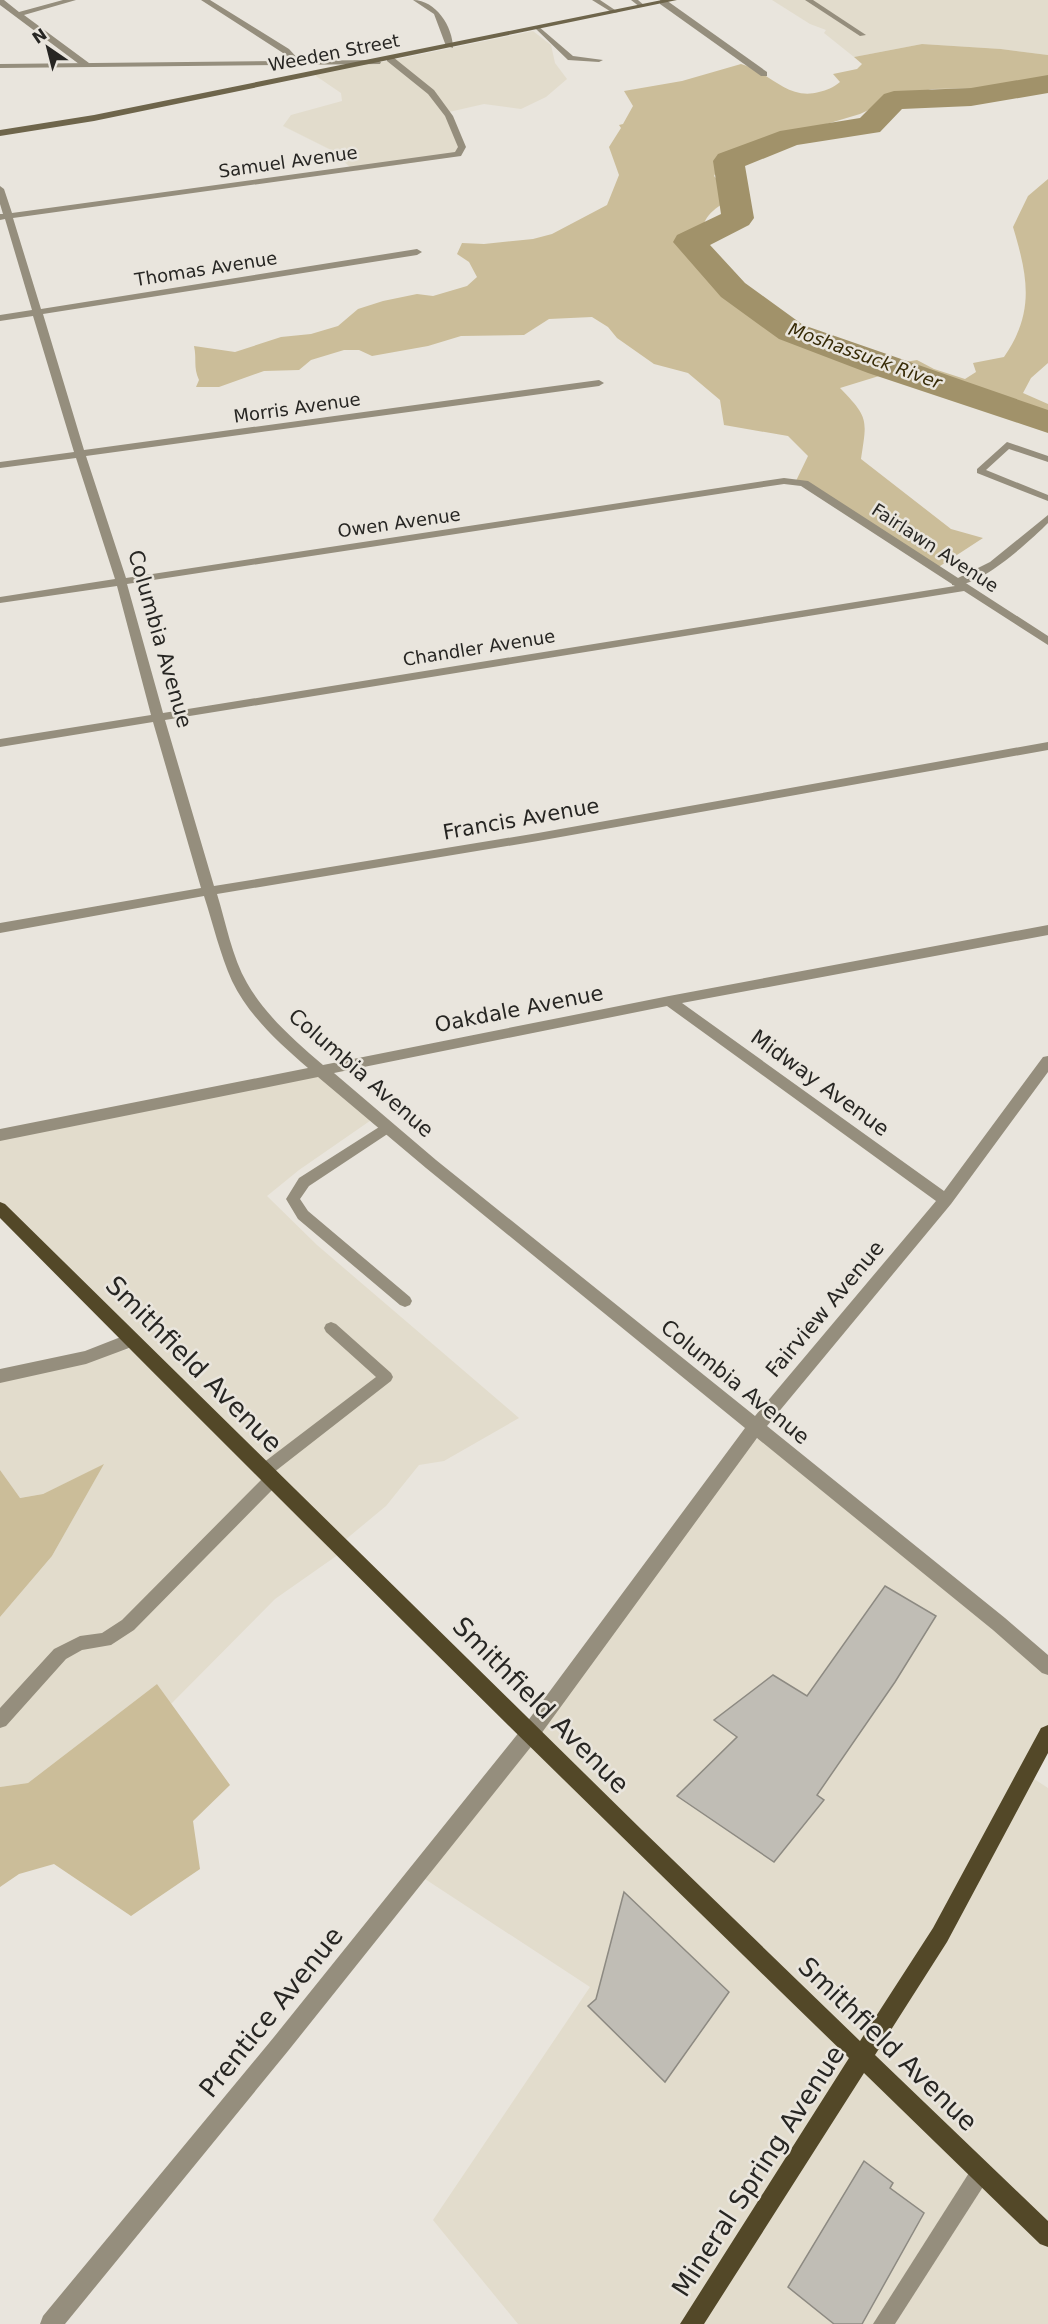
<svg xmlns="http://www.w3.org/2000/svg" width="1048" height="2324" font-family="'DejaVu Sans',sans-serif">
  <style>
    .built { fill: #e2dccc }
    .green { fill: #cbbd99 }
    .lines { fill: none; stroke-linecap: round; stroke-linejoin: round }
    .river { fill: #a1926a; fill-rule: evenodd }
    .building { fill: #c0bdb5; stroke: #8d8a82; stroke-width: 1.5 }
    .service { fill: #958e7d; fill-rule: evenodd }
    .minor { fill: #958e7d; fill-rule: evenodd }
    .tertiary { fill: #958e7d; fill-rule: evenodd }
    .secondary { fill: #6e654b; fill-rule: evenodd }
    .primary { fill: #534828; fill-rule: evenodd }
    .labels { text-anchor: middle; stroke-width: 5; stroke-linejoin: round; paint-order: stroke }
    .far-street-label { font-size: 18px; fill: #272623; stroke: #e9e5dd }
    .far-water-label { font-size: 18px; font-style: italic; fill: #362a06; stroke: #e9e5dd }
    .street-label { font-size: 21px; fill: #272623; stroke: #e9e5dd }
    .near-street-label { font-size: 26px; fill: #272623; stroke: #e9e5dd }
  </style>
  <rect width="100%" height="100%" fill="#e9e5dd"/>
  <g class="built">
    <polygon points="772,0 1048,0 1048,55 1001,49 922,44 854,57 824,33 826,30 810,24"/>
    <polygon points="533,31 551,45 555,63 567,79 546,97 521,109 484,104 449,112 459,148 457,156 357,171 353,170 333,151 283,126 291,115 342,101 341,93 316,76 313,70 388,61"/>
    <polygon points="323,1071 377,1116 299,1170 267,1196 317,1245 519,1418 444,1461 419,1465 386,1506 345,1540 342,1552 275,1599 171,1704 157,1684 28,1783 0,1787 0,1617 52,1556 103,1465 43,1494 19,1498 0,1470 0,1378 134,1348 0,1205 0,1137"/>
    <polygon points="764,1435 1048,1665 1048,1736 1028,1775 1048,1788 1048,2324 518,2324 433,2220 590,1987 425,1879 754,1441"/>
  </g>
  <g class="green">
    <path d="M922,44L1001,49L1048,55V87L932,89L892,99L860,114L726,154L714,176L733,196C709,214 704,213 699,244L720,273L827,342L870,356L905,362L917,360L934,369L965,379L976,372L973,363L1004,357C1035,312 1028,277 1013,227L1028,196L1048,179V363L1031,378L1023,393L1048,404V432L894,379L879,376L840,388C869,418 867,419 861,459L951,529L983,538L937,568L807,485L795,483L808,456L788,436L724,425L720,400L688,373L654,364L617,338L608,327L592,317L549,319L524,335L461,336L428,346L372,356L359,350H344L311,360L299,370L264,371L219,387H196L199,380C193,367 197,359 194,346L235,352L281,337L311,334L338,326L358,309L383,301L417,294L433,296L467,286L477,277L469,262L457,254L462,243L484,244L533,239L552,234L607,205L619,175L609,147L621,128L619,125L623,124L633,106L624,91L682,81L741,64C769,71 787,101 819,92C827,90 833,88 840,82L833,74L857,69L862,64L854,57Z"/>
    <polygon points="104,1464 52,1556 0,1617 0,1470 20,1498 43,1494"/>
    <polygon points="157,1684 230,1785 193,1821 200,1869 131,1916 54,1864 19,1874 0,1887 0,1787 28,1783"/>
  </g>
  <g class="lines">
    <polygon class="river" points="1048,75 1048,93 971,106 902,109 880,132 797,145 745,166 754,218 749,225 710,245 745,283 803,325 1048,410 1048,433 868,373 779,339 721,297 673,242 677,235 721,214 713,161 718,154 780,131 860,118 884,94 894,91 971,88"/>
  </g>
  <g class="building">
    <polygon points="885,1586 936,1616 895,1682 817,1795 824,1800 774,1862 677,1796 737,1737 714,1720 773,1675 807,1696"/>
    <polygon points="624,1892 729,1992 665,2082 588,2006 596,1999"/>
    <polygon points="864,2161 893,2183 890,2188 924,2213 862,2324 834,2324 788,2287"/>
  </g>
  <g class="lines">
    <g class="service">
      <polygon points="592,0 600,0 618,12 613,13"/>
      <polygon points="631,0 638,0 645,6 640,7"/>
      <polygon points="805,0 813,0 866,35 860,36"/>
      <polygon points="538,26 573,56 603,60 599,62 568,60 536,29 534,28"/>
      <polygon points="1007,442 1048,456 1048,462 1009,449 986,470 1048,495 1048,501 977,473 977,469"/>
      <path d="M1048,515V523C1030,541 978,589 952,585V581L990,562Z"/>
      <polygon points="387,1122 394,1127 392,1131 309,1186 300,1199 308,1211 410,1297 412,1301 410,1305 405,1307 400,1305 298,1219 286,1199 299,1178"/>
      <polygon points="331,1322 336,1324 391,1373 393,1377 391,1381 273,1473 278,1474 281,1479 278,1484 134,1630 111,1645 82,1650 66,1659 6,1726 0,1728 0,1708 54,1649 80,1636 102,1633 122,1620 264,1477 259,1476 256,1471 259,1466 376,1377 326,1332 324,1328 326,1324"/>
      <polygon points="981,2162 988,2165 991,2172 988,2179 895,2324 873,2324 974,2165"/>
    </g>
    <g class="minor">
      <polygon points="0,0 4,0 19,12 63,0 76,0 24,15 89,63 89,67 83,67 0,5"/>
      <polygon points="201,0 210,0 289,49 301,62 294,64 283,53"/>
      <path d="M413,0C436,0 453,27 453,48L446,46L434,14Z"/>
      <polygon points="660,0 666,0 767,72 767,76 761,76 660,4"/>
      <path d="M387,57H393L434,90L453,116L466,147L461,156L13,218L41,309L417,249L422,252L417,255L43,314L84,450L599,380L604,383L599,386L86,456L126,578L784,478L808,481L1048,636V645L964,591L165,720L214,886L538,833L1048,742V750L538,841L217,894C226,923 232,957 247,983C266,1016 295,1041 323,1065L669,996L1048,925V935L682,1003L944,1191L1043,1057L1048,1056V1072L951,1204L767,1426L1005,1618L1048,1655V1675L1042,1673L993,1630L757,1438L538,1738L288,2051L65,2324H40L43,2316L274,2037L524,1726L745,1428L426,1168L318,1077L0,1141V1129L308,1068C279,1043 249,1016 232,981C220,954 213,924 204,896L0,933V923L201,888L153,722L0,747V739L151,715L117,586L0,603V597L115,579L76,458L0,468V462L74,452L33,316L0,321V315L32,310L5,219L0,220V214H3L0,204V186L4,189L12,213L455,152L458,147L445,116L428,94L387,61ZM784,484L801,486L955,586L163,713L127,584ZM667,1006L936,1201L755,1416L436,1160L334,1073Z"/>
      <polygon points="131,1333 137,1335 139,1340 137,1345 86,1364 0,1383 0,1369 85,1351"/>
    </g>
    <polygon class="tertiary" points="377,60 381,62 380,64 0,68 0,64"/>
    <polygon class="secondary" points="662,0 677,0 94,121 0,136 0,130 94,115"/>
    <path class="primary" d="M0,1202L5,1204L642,1830L860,2041L933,1928L1041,1728L1048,1725V1753L947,1942L875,2055L1048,2221V2247L1040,2244L864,2073L704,2324H680L849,2058C563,1781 280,1501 0,1218Z"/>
  </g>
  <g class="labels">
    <g class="far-street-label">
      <text transform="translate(334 53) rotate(-11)" y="6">Weeden Street</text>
      <text transform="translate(288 162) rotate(-8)" y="6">Samuel Avenue</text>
      <text transform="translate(206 269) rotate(-9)" y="6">Thomas Avenue</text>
      <text transform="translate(297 408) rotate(-8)" y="6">Morris Avenue</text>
      <text transform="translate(399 523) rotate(-8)" y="6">Owen Avenue</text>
      <text transform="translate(935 548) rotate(33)" y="6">Fairlawn Avenue</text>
      <text transform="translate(479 648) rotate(-9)" y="6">Chandler Avenue</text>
    </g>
    <g class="far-water-label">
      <text transform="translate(865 356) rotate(20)" y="6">Moshassuck River</text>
    </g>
    <g class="street-label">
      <text transform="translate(160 639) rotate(74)" y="7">Columbia Avenue</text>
      <text transform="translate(521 819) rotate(-10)" y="7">Francis Avenue</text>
      <text transform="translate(519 1009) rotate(-11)" y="7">Oakdale Avenue</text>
      <text transform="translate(361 1073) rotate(41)" y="7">Columbia Avenue</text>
      <text transform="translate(820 1083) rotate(36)" y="7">Midway Avenue</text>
      <text transform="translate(825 1309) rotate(-50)" y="7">Fairview Avenue</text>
      <text transform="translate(735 1382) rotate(39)" y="7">Columbia Avenue</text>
    </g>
    <g class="near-street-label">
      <text transform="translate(194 1364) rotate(45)" y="9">Smithfield Avenue</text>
      <text transform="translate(541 1705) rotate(45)" y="9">Smithfield Avenue</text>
      <text transform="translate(271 2012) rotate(-51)" y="9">Prentice Avenue</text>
      <text transform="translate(888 2044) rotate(44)" y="9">Smithfield Avenue</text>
      <text transform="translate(758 2171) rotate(-57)" y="9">Mineral Spring Avenue</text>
    </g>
  </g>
  <g transform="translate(48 48) rotate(325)" stroke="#e9e5dd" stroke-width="4.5" paint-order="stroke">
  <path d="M0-4.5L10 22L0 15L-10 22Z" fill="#272623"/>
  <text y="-9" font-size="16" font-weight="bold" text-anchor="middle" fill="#272623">N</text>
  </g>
</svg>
